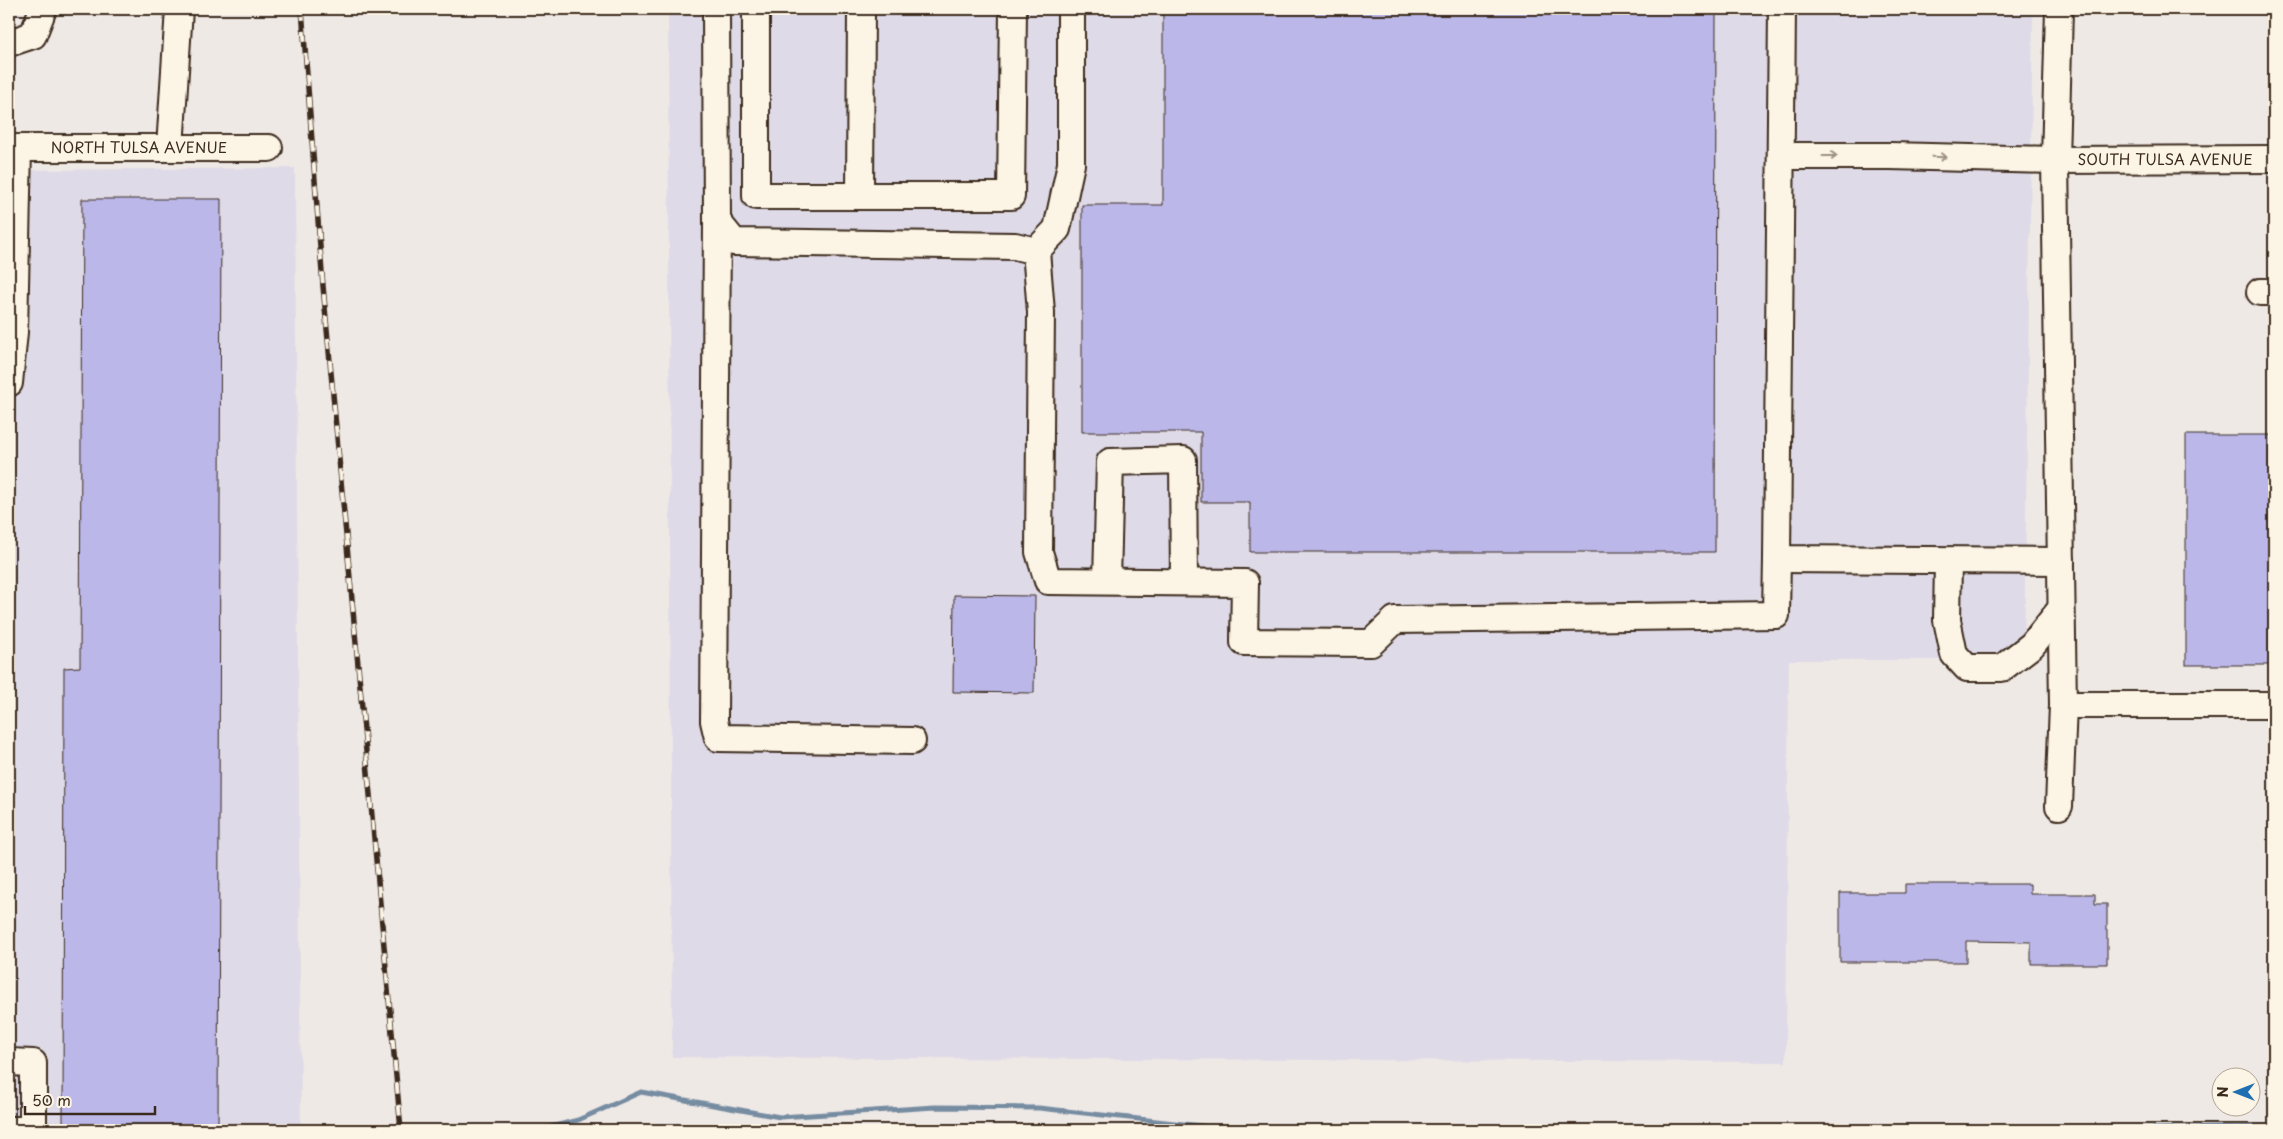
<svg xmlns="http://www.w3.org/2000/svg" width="2283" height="1139" font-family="'Playpen Sans',sans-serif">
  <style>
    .built { fill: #dfdae7 }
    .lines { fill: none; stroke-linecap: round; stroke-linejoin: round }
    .stream { stroke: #768ca1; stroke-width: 5 }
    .building { fill: #bbb8e9; stroke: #3b2a1e }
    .minor-casing { stroke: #3b2a1e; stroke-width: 30 }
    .minor { stroke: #fcf5e5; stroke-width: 26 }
    .rail-casing { stroke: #3b2a1e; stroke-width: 5.5 }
    .rail { stroke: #fcf5e5; stroke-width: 4; stroke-dasharray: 11; stroke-linecap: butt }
    .oneway { stroke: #9c9082 }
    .labels { text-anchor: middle; stroke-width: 4.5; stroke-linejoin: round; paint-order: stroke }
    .street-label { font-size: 15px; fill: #3b2a1e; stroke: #fcf5e5 }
  </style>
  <rect width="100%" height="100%" fill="#efe9e6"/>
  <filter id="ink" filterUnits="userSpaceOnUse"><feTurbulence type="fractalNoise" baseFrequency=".02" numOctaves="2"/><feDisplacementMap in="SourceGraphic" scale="10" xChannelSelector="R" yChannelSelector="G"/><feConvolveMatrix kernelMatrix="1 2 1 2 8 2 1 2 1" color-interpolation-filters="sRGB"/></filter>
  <g filter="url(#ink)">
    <g class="built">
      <polygon points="668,9 2033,9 2024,660 1789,660 1786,1062 672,1057"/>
      <polygon points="295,168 301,1130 9,1130 9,170"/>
    </g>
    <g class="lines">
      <g class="stream">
        <polyline points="539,1130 578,1120 641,1092 780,1117 935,1107 1039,1108 1238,1130"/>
        <polyline points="1796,1130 1823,1130"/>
        <polyline points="2097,1130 2274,1127"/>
      </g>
    </g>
    <g class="building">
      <polygon points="1163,9 1716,9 1715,552 1250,552 1250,502 1201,502 1201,432 1082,432 1082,205 1163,205"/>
      <polygon points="82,199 221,199 218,1130 63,1130 64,668 80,667"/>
      <rect x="2186" y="435" width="88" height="230"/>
      <polygon points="954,595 1035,596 1034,693 953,692"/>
      <polygon points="1905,884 2030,884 2030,894 2095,894 2095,904 2107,904 2107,964 2031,964 2031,942 1966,941 1966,962 1840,962 1840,893 1905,893"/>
    </g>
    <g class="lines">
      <defs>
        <g id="minor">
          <polyline points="716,9 717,221 734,242 1015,246 1036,251 1041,312 1039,552 1048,581 1245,583 1244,642 1371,643 1395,620 1776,615 1777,559"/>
          <polyline points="756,9 756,196 1011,196 1013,9"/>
          <polyline points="1782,9 1777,559 2061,561"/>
          <polyline points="9,43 33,35 43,9"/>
          <polyline points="9,148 269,148"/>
          <polyline points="170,148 179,9"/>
          <polyline points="1781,156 1890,156 2055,160 2274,159"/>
          <polyline points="860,196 861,9"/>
          <polyline points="717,221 714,721 718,738 912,741"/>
          <polyline points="1036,251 1057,229 1071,164 1071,9"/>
          <polyline points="2260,292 2274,292"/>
          <polyline points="9,383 14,332 18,148"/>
          <polyline points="1948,561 1947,620 1954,654 1967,668 2002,668 2032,645 2061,609"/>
          <polyline points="1107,581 1110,462 1183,460 1184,581"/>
          <polyline points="2063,705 2274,705"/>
          <polyline points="2059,806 2063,705 2055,160 2059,9"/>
          <polyline points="9,1062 33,1063 33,1130 9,1130"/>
        </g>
      </defs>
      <use href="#minor" class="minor-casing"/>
      <use href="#minor" class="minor"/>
      <defs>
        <polyline id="rail" points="302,9 323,286 401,1130"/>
      </defs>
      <use href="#rail" class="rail-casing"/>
      <use href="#rail" class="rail"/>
    </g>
    <defs><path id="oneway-shaft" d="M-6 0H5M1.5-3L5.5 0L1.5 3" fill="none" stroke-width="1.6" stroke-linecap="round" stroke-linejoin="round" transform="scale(1.25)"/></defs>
    <g class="oneway">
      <use href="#oneway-shaft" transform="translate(1830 156)"/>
      <use href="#oneway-shaft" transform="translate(1939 157) rotate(2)"/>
    </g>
  </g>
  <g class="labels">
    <g class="street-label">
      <text x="139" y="153">NORTH TULSA AVENUE</text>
      <text x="2165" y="165">SOUTH TULSA AVENUE</text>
    </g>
  </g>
  <rect width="2283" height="1139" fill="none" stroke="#fcf5e5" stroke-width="30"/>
  <rect x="15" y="15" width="2253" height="1109" fill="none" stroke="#3b2a1e" stroke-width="2" filter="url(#ink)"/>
  <g transform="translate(2236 1092) rotate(270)"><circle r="24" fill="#fcf5e5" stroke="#afa495"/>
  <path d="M0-4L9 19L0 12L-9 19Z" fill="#1f6fb2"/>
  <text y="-8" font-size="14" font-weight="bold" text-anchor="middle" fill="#3b2a1e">N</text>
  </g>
  <path d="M25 1106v8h130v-8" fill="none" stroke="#3b2a1e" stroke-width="2.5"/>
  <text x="32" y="1106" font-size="15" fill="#3b2a1e" stroke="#fcf5e5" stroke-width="4" paint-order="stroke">50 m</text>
</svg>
